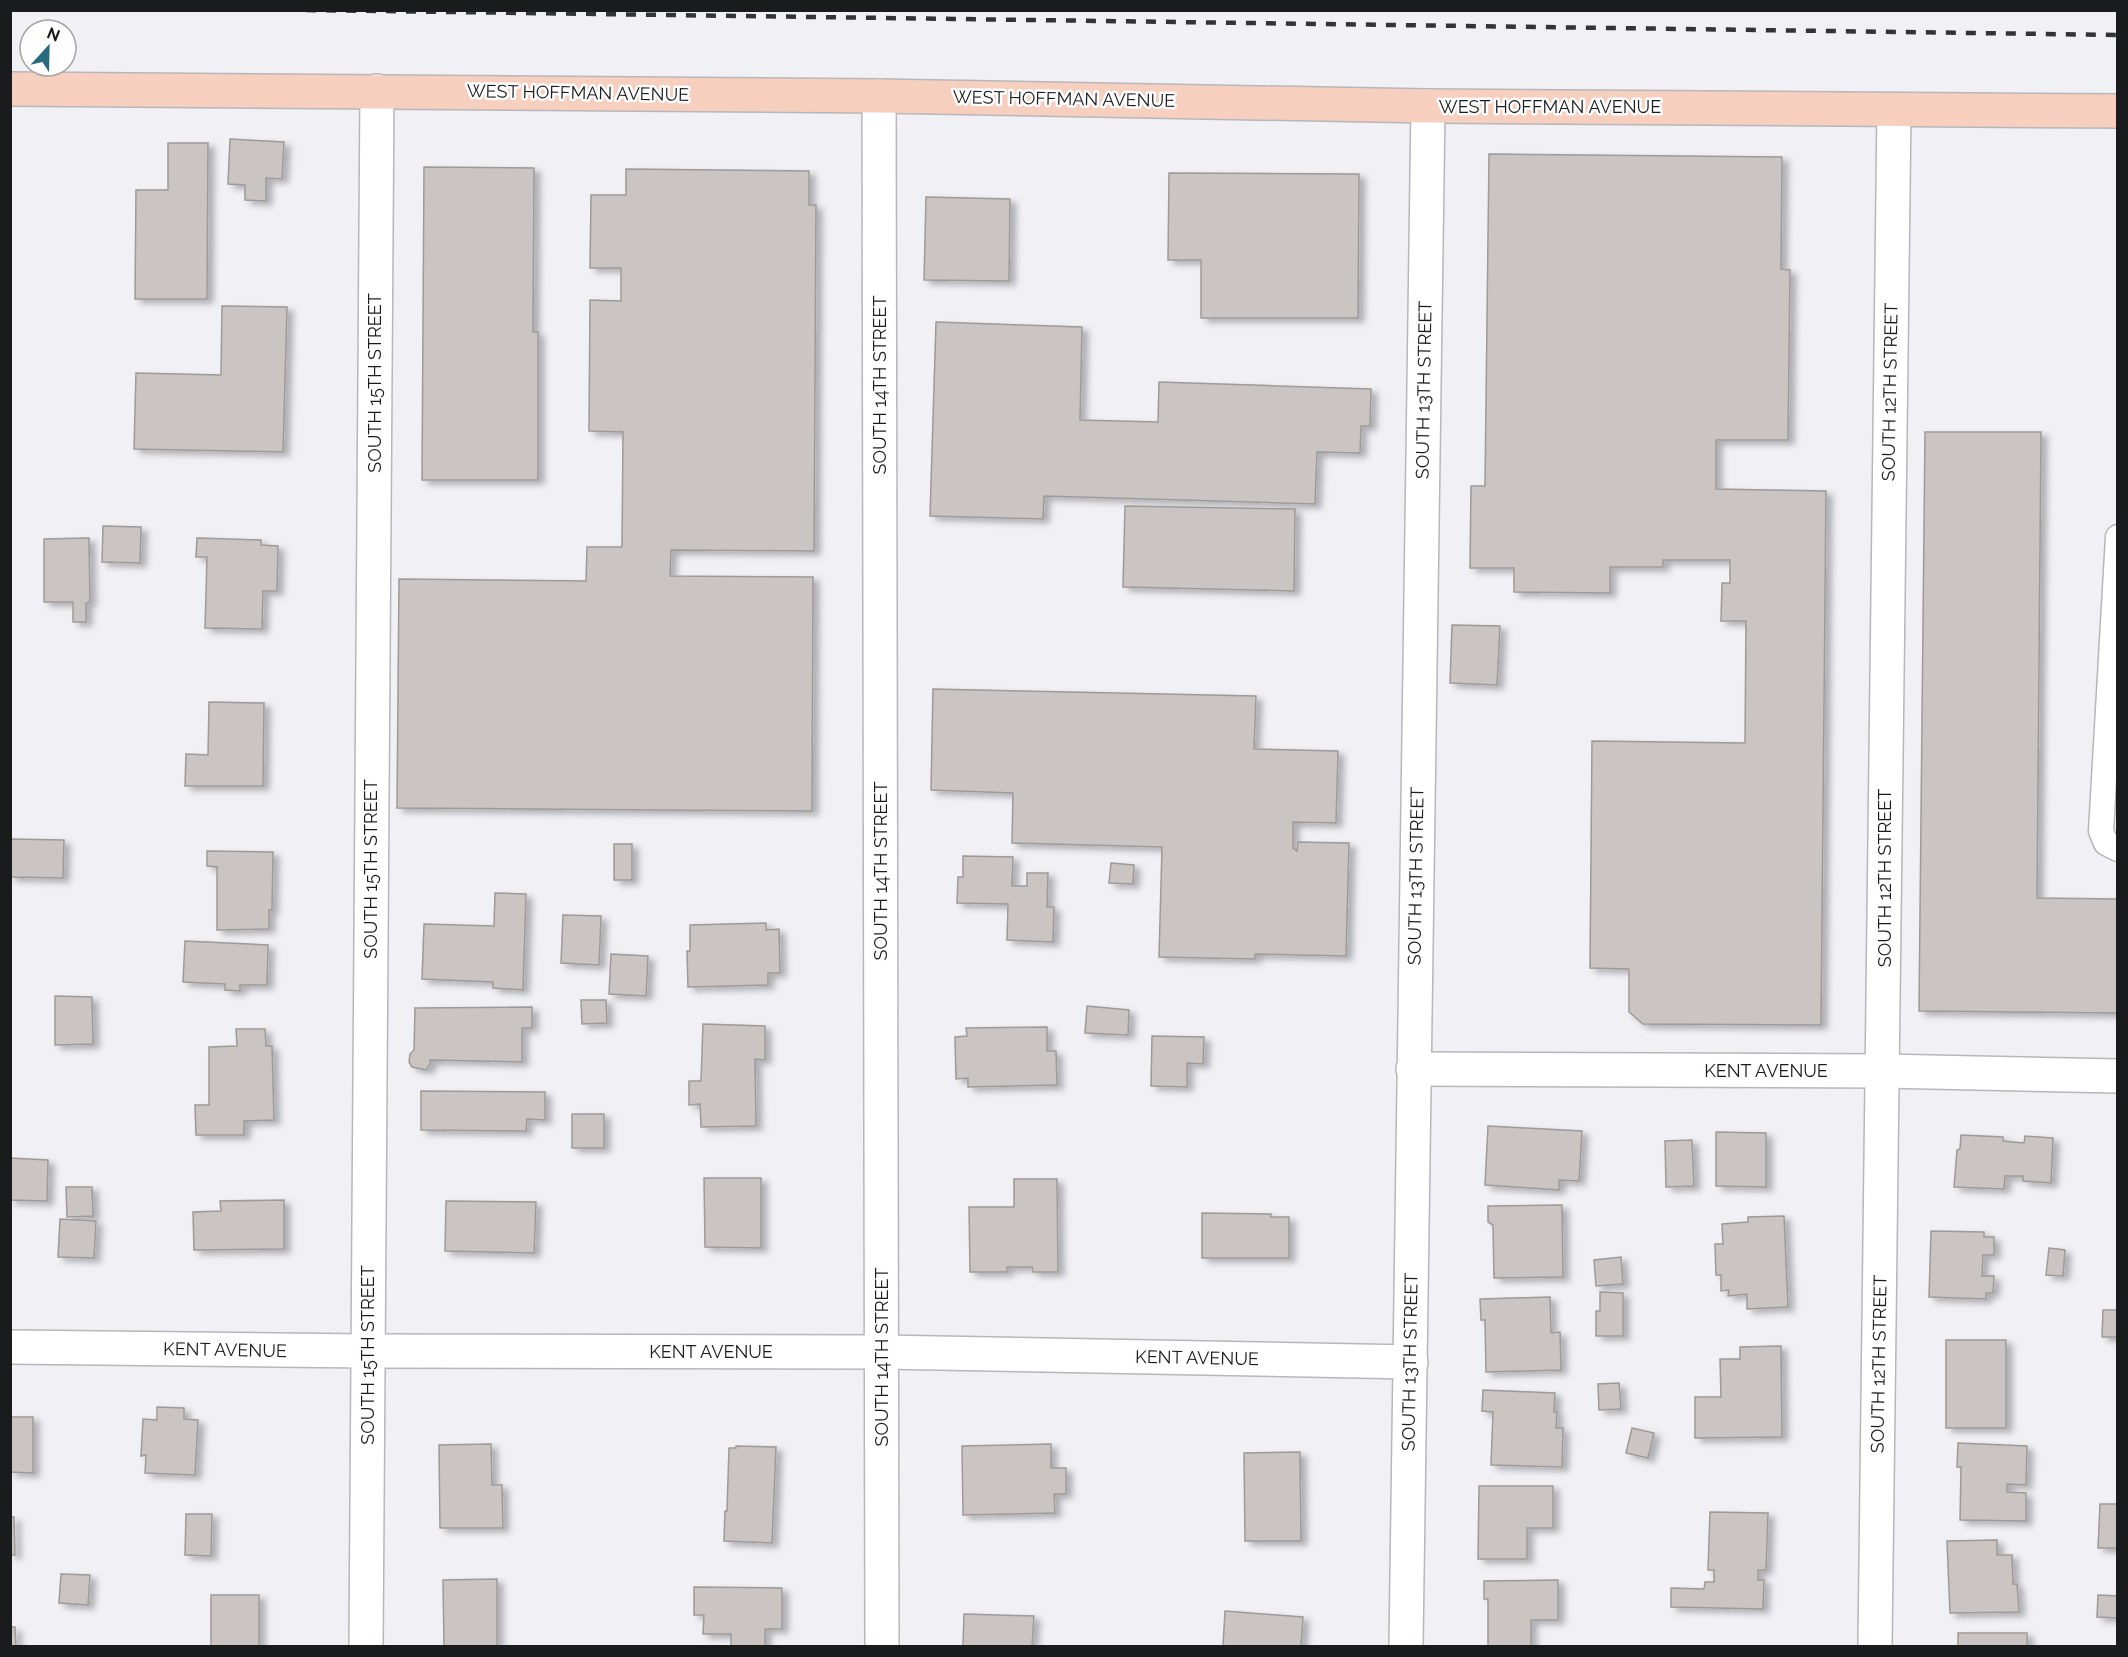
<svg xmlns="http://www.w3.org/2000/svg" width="2128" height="1657" font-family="Raleway,sans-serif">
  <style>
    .building { fill: #cac5c3; stroke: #9e9a98; stroke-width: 1.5; filter: url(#shadow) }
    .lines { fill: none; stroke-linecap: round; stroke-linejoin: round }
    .service-casing { stroke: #b7b7bb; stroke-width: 27 }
    .minor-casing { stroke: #b7b7bb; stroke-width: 36 }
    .secondary-casing { stroke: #b7b7bb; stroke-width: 36 }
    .service { stroke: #fff; stroke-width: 24 }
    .minor { stroke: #fff; stroke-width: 33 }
    .secondary { stroke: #f6cfbe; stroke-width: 33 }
    .rail { stroke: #323334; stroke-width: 4.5; stroke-dasharray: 10 10; stroke-linecap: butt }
    .labels { text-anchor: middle; stroke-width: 5; stroke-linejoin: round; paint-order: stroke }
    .street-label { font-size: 18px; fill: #1a1b1c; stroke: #fefeff }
  </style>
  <defs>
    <filter id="shadow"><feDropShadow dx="6" dy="4" stdDeviation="3" flood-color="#0004"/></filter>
  </defs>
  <rect width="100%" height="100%" fill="#f0f0f5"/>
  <g class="building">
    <polygon points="230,139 284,142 282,179 266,178 266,201 245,200 245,185 228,184"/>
    <polygon points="168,143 208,143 207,299 135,299 136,190 168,190"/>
    <polygon points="1489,154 1782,157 1781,269 1790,270 1788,440 1716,440 1716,489 1826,491 1821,1025 1643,1024 1629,1012 1629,969 1590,968 1592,741 1745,743 1746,621 1721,621 1722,583 1730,583 1730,560 1663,560 1663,567 1610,567 1610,593 1514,592 1514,568 1470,568 1471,486 1485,486"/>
    <polygon points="424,167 534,168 533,332 538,332 538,480 422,480"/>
    <polygon points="626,169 809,171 809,205 816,205 814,551 671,550 670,576 813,577 812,811 397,808 399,579 586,581 587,547 622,547 623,432 589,431 590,300 621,301 621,268 590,268 591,195 626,195"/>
    <polygon points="1169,173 1359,174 1358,318 1201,318 1201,260 1168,260"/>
    <polygon points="926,197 1010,199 1009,281 924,280"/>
    <polygon points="222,306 287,307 283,452 134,449 136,373 221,375"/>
    <polygon points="936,322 1082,327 1080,420 1158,422 1159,382 1371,389 1370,426 1361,426 1360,453 1317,452 1315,504 1044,496 1043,519 930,516"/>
    <polygon points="1925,432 2041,432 2037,898 2118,899 2118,1013 1919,1011"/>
    <polygon points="1125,506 1295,509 1294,591 1123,587"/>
    <polygon points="103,526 141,527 140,563 102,562"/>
    <polygon points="89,538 90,602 86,603 86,622 73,622 73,602 44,602 44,539"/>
    <polygon points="197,538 261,540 261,545 278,546 277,591 263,591 262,629 205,628 207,557 196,557"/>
    <polygon points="1452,625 1500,626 1497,685 1450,683"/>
    <polygon points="933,689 1256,696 1254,749 1338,751 1336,823 1293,822 1293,848 1297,851 1298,842 1349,843 1346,956 1255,954 1255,959 1159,957 1162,847 1012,843 1013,793 931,790"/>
    <polygon points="209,702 264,703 263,786 185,786 186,754 208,755"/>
    <polygon points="10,839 64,840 63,878 10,877"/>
    <rect x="614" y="844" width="18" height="36"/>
    <polygon points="207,851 273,852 272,910 269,910 269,929 217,930 217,867 207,866"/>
    <polygon points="963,856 1013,857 1012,886 1027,886 1027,873 1048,873 1047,907 1054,907 1053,942 1007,940 1008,904 957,903 958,877 963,877"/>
    <polygon points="1111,863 1134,865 1133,884 1109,883"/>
    <polygon points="495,893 526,894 523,990 493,988 493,982 422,979 424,924 494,926"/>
    <polygon points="563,915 601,916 599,965 561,963"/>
    <polygon points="766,923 766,930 779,929 780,973 768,973 768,985 688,987 687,951 690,951 690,925"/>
    <polygon points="185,941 268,945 267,985 240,985 240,991 225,990 225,984 183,982"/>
    <polygon points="611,954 648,956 646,996 609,994"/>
    <polygon points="55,996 92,997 93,1044 55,1045"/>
    <polygon points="581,1000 606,1000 607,1023 582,1024"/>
    <polygon points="1087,1006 1129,1010 1128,1035 1085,1033"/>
    <polygon points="532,1007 532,1028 522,1028 522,1062 430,1060 430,1064 426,1070 412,1067 409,1062 410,1054 414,1050 415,1008"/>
    <polygon points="703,1024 765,1026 765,1060 755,1059 756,1126 701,1127 700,1104 689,1105 689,1081 701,1081"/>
    <polygon points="1047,1027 1047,1051 1056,1051 1057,1085 968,1087 968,1078 956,1079 955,1037 967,1036 966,1028"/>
    <polygon points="236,1029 265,1029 266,1046 272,1046 274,1120 244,1121 244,1135 196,1135 195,1105 209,1105 209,1047 237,1046"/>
    <polygon points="1152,1036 1204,1037 1203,1064 1187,1063 1187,1087 1151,1086"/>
    <polygon points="421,1091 545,1092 545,1120 527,1119 526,1131 421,1130"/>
    <rect x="572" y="1114" width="32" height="34"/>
    <polygon points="1488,1126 1582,1131 1579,1181 1559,1180 1559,1190 1485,1185"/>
    <polygon points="1716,1132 1766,1133 1766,1187 1716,1186"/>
    <polygon points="1961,1135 2003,1137 2003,1141 2024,1143 2025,1136 2053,1138 2051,1183 2023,1181 2023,1176 2005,1176 2004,1189 1954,1187 1957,1150 1960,1149"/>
    <polygon points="1692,1140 1694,1186 1666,1187 1665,1141"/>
    <polygon points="10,1158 48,1160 47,1201 10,1200"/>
    <polygon points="704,1178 761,1178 761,1248 705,1247"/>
    <polygon points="1014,1179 1057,1179 1058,1272 1033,1272 1032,1267 1007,1267 1007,1272 970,1272 969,1207 1014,1207"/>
    <polygon points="66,1187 92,1187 93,1216 67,1217"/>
    <polygon points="284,1200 284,1249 194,1250 193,1212 221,1211 220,1201"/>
    <polygon points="446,1201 536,1202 534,1253 445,1251"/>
    <polygon points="1562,1205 1563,1277 1494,1278 1493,1225 1488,1222 1488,1206"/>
    <polygon points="1202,1213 1271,1214 1271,1217 1289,1217 1289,1258 1202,1258"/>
    <polygon points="1784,1216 1788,1307 1747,1309 1747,1294 1728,1296 1729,1290 1721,1291 1721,1275 1716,1275 1715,1244 1723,1244 1722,1224 1748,1222 1748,1217"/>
    <polygon points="60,1219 96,1221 94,1258 58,1257"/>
    <polygon points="1931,1231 1984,1232 1984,1237 1994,1237 1994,1255 1983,1255 1982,1276 1994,1276 1993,1293 1986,1293 1986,1299 1929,1297"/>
    <polygon points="2049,1248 2065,1250 2063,1276 2046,1275"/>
    <polygon points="1621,1257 1623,1284 1596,1286 1594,1260"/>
    <polygon points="1600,1292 1623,1293 1623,1336 1596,1336 1596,1311 1600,1311"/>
    <polygon points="1550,1297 1551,1333 1560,1332 1561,1370 1486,1372 1485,1320 1481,1320 1480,1299"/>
    <polygon points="2103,1310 2118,1310 2118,1337 2102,1337"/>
    <rect x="1946" y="1340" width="60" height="88"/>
    <polygon points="1781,1346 1782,1437 1695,1438 1695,1397 1721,1397 1720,1359 1740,1359 1740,1347"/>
    <polygon points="1619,1383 1621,1409 1599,1410 1598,1384"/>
    <polygon points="1483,1390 1555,1393 1554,1412 1557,1412 1556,1428 1563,1428 1562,1467 1491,1465 1493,1412 1482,1411"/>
    <polygon points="157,1407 184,1408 184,1419 198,1420 195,1475 145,1473 146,1455 141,1456 143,1419 157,1420"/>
    <polygon points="10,1417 33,1417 33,1473 10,1472"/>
    <polygon points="1632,1428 1654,1433 1648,1458 1626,1453"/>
    <polygon points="1958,1443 2027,1446 2026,1485 2007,1484 2007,1492 2026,1493 2026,1521 1960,1520 1961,1467 1957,1467"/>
    <polygon points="491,1444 492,1485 502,1485 503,1528 440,1528 439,1445"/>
    <polygon points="1051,1444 1051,1468 1066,1468 1066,1494 1054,1494 1055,1513 963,1515 962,1446"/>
    <polygon points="736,1446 776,1447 772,1543 724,1541 725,1511 727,1511 729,1448 736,1448"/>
    <polygon points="1300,1452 1301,1541 1245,1541 1244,1453"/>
    <polygon points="1479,1486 1553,1486 1553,1528 1527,1528 1527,1559 1478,1559"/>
    <polygon points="2100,1504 2118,1504 2118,1548 2098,1548"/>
    <polygon points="1710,1512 1768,1513 1766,1570 1758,1570 1758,1580 1764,1580 1763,1609 1671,1607 1671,1588 1704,1589 1705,1582 1714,1582 1714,1570 1708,1570"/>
    <polygon points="186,1514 212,1514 211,1556 185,1555"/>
    <polygon points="10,1517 14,1517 15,1555 10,1555"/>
    <polygon points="1997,1540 1997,1555 2012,1555 2013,1584 2017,1584 2019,1612 1950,1613 1947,1541"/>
    <polygon points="61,1574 90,1575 88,1605 59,1603"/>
    <polygon points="497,1579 497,1646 444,1646 443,1580"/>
    <polygon points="1558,1580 1558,1620 1531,1620 1531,1646 1488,1646 1488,1599 1484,1599 1484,1581"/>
    <polygon points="694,1587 782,1588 782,1629 765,1629 765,1646 731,1646 731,1634 703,1634 704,1615 694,1615"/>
    <rect x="211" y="1595" width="48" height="51"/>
    <polygon points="2098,1595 2118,1596 2118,1618 2097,1617"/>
    <polygon points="1225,1611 1303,1617 1301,1646 1223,1646"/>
    <polygon points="964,1614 1034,1616 1032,1646 963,1646"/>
    <polygon points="10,1627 15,1627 16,1646 10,1646"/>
    <rect x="1958" y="1633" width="69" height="13"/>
  </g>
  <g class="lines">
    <defs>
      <polyline id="service" points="2118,537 2101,831 2106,843 2118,849"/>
      <g id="minor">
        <polyline points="879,96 882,1646"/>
        <polyline points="1413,1069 1884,1071 2118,1076"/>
        <polyline points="10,1347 368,1351 883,1352 1411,1362"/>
        <polyline points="366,1646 377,91"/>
        <polyline points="1406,1646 1428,106"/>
        <polyline points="1875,1646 1894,110"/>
      </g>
      <polyline id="secondary" points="10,89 879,96 1428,106 2118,111"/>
    </defs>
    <use href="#service" class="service-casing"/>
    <use href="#minor" class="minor-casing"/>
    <use href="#secondary" class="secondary-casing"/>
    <use href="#service" class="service"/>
    <use href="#minor" class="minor"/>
    <use href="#secondary" class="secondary"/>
    <polyline class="rail" points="306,10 2118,35"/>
  </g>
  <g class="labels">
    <g class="street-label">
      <text transform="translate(578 93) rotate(1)" y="6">WEST HOFFMAN AVENUE</text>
      <text transform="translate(1064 99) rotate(1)" y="6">WEST HOFFMAN AVENUE</text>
      <text x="1550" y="113">WEST HOFFMAN AVENUE</text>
      <text transform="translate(375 383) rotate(-90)" y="6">SOUTH 15TH STREET</text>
      <text transform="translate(880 385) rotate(-90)" y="6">SOUTH 14TH STREET</text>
      <text transform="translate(1424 390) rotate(-89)" y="6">SOUTH 13TH STREET</text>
      <text transform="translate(1890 392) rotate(-89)" y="6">SOUTH 12TH STREET</text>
      <text transform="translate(371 869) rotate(-90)" y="6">SOUTH 15TH STREET</text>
      <text transform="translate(881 871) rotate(-90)" y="6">SOUTH 14TH STREET</text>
      <text transform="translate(1416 876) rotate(-89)" y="6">SOUTH 13TH STREET</text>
      <text transform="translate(1885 878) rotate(-90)" y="6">SOUTH 12TH STREET</text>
      <text x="1766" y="1077">KENT AVENUE</text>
      <text transform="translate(225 1350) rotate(1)" y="6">KENT AVENUE</text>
      <text x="711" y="1358">KENT AVENUE</text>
      <text transform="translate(368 1355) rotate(-90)" y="6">SOUTH 15TH STREET</text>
      <text transform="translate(882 1357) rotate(-90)" y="6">SOUTH 14TH STREET</text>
      <text transform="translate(1197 1358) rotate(1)" y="6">KENT AVENUE</text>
      <text transform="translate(1410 1362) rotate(-89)" y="6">SOUTH 13TH STREET</text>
      <text transform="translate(1879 1364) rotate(-89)" y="6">SOUTH 12TH STREET</text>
    </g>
  </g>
  <rect width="2128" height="1657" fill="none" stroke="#1a1b1c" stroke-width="24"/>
  <g transform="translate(48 48) rotate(22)"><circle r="28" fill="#fefeff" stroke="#a3a3a4" stroke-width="1.5"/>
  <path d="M0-4.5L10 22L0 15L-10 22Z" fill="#2a6b7e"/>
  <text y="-9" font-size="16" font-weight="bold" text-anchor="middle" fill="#1a1b1c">N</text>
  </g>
</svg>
